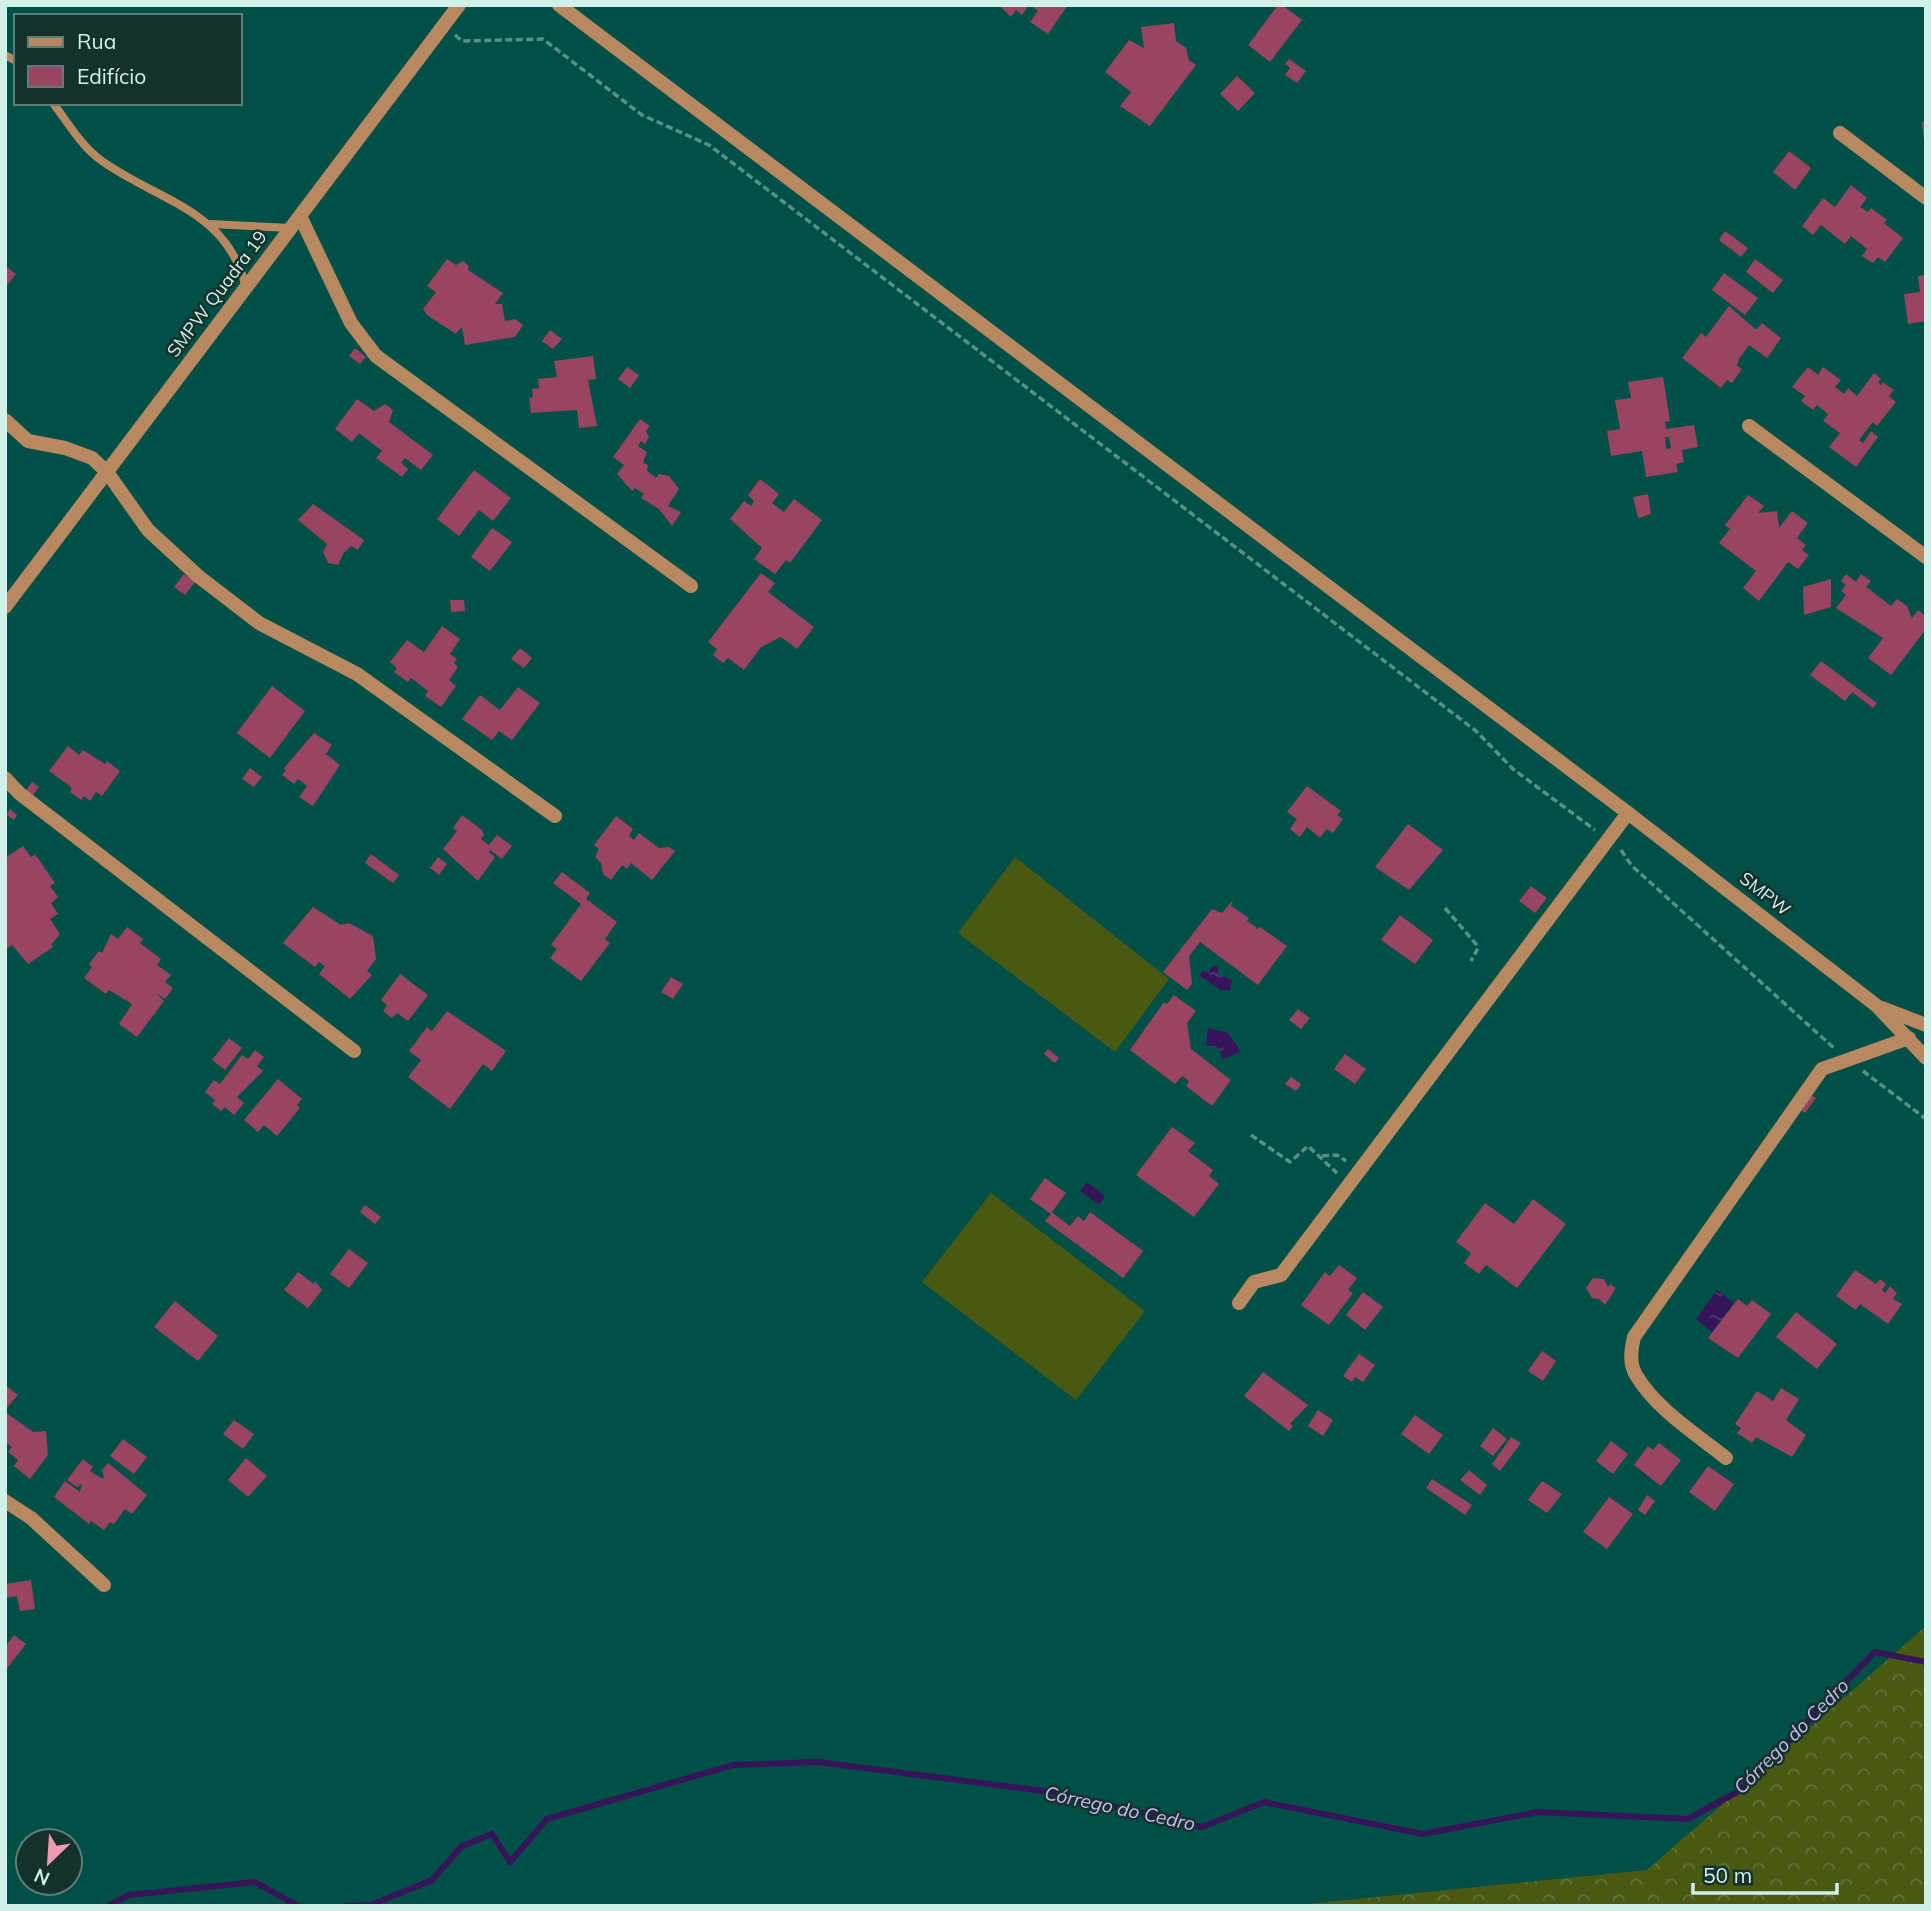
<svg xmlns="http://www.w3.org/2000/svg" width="1931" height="1911" font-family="Mulish,sans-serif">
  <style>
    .forest { fill: url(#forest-crowns) }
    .garden { fill: #495912 }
    .water { fill: url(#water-ripples) }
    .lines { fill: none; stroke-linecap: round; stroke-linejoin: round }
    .stream { stroke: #36145a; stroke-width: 6 }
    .building { fill: #994460; fill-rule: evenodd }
    .path { stroke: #549189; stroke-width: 3.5; stroke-dasharray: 7 3.5; stroke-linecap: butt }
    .service { stroke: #b88960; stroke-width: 8 }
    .minor { stroke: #b88960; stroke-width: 14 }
    .tertiary { stroke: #b88960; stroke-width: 14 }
    .labels { text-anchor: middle; stroke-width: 5; stroke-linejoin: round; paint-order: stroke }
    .street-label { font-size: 18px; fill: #d0f0ea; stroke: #14312c }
    .water-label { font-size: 19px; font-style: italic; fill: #ceb7f5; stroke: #14312c }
  </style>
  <defs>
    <pattern id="forest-crowns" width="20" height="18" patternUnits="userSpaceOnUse" patternTransform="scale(1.75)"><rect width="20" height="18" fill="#495912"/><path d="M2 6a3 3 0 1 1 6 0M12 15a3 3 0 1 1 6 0" fill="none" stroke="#627135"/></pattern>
    <pattern id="water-ripples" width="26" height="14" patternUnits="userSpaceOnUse" patternTransform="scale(1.75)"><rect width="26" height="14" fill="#36145a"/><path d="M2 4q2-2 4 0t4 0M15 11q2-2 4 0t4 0" fill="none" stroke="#523672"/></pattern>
  </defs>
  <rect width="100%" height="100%" fill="#005047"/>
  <polygon class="forest" points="1926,1626 1926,1906 1287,1906 1647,1870"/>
  <g class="garden">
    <polygon points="1015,857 1169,979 1115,1052 958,933"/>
    <polygon points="991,1193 1145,1311 1076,1400 922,1282"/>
  </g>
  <g class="water">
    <polygon points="1213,966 1218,966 1218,974 1232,980 1230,990 1221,990 1200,976 1202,971 1209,972"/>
    <polygon points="1208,1028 1228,1033 1241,1052 1223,1059 1218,1048 1206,1045"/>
    <polygon points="1087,1182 1105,1196 1099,1205 1080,1191"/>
    <polygon points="1717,1290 1734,1303 1712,1332 1696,1319"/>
  </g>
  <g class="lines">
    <g class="stream">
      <polyline points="108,1906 129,1895 255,1882 298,1906"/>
      <polyline points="346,1906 371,1905 432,1880 462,1846 492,1834 510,1862 547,1819 733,1765 818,1762 1051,1792 1202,1827 1264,1802 1423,1834 1538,1812 1688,1819 1739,1791 1875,1652 1926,1662"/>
    </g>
  </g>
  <g class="building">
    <polygon points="999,5 1029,5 1022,15 1016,10 1011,17"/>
    <polygon points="1030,5 1068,5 1048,34 1030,22 1038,11"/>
    <polygon points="1278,5 1282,5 1302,20 1270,62 1248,45"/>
    <polygon points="1174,23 1176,41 1186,48 1189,60 1196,65 1150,126 1120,106 1131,92 1105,72 1129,40 1144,48 1141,27"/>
    <polygon points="1289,59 1306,71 1297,83 1285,75 1290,68 1285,64"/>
    <polygon points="1237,76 1255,93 1238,111 1220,94"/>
    <polygon points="1922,122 1926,122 1926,140 1924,140"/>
    <polygon points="1789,151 1811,168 1795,190 1773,172"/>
    <polygon points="1851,185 1867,198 1860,207 1868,212 1871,208 1887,220 1884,223 1903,238 1885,262 1878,257 1873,263 1862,256 1867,249 1851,236 1845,244 1821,225 1813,235 1802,226 1823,198 1835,207"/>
    <polygon points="1725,231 1748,248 1741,257 1719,240"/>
    <polygon points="447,259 456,265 463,261 469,266 468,270 503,293 495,304 502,304 505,321 515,319 523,325 515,337 465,345 462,327 456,334 427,315 423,309 436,292 427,286"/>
    <polygon points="1755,259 1783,280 1773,293 1746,272"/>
    <polygon points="5,266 16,274 5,288"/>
    <polygon points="1724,273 1758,298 1745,315 1712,290"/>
    <polygon points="1926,275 1926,321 1908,324 1904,294 1920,292 1918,276"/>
    <polygon points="1729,306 1754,328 1757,329 1762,323 1781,338 1767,358 1749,345 1739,359 1737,366 1742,369 1732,383 1727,380 1721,388 1682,358 1701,333 1706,337"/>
    <polygon points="550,330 562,339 553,349 542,341"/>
    <polygon points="355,348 366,357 360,364 349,356"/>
    <polygon points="593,356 596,379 588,380 597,426 579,428 577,410 531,413 529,398 533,397 532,389 539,388 538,379 557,377 554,361"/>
    <polygon points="627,367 639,375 630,388 618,379"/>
    <polygon points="1808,367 1818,375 1823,367 1841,380 1835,387 1844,394 1848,388 1857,396 1874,373 1881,379 1878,382 1881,385 1883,382 1894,390 1889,396 1896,402 1877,426 1873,422 1859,440 1863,443 1871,431 1878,437 1856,467 1829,447 1840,433 1823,421 1828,414 1817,405 1813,410 1801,401 1805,396 1792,387"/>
    <path d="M1663,377L1670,421L1665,422L1666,429L1694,425L1698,447L1682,450L1684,462L1676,464L1678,472L1646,477L1642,451L1611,456L1607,431L1620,429L1615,400L1631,398L1628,382ZM1665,437H1669L1671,448L1666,449Z"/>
    <polygon points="357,399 374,411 385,404 393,410 389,422 433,455 421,470 405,458 401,463 408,469 402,477 376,458 382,451 359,433 352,442 335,429"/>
    <polygon points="640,419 650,426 646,431 649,437 645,444 641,441 638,446 647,452 643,463 648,465 647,471 656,478 659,474 669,476 679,489 668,506 681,512 672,526 659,509 641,498 644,494 635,488 632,491 617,474 624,465 613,457"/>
    <polygon points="474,470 511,498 493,521 479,510 459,536 437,519"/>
    <polygon points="760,479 779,494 772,503 784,512 794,499 822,520 790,563 786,560 775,574 754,559 762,548 730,519 744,501 751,506 754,501 748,495"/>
    <polygon points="1648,494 1651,514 1638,518 1633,497"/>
    <polygon points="1748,495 1764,506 1758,513 1777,511 1779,528 1792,511 1808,523 1797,538 1806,545 1802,550 1809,555 1798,569 1788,562 1759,601 1743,588 1756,571 1719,543 1730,529 1725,525"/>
    <polygon points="313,504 364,540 358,550 351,546 343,554 338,565 328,563 323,552 327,544 298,520"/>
    <polygon points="492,528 512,542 490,571 471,557"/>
    <polygon points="761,573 775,583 768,592 814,627 797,649 781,637 761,647 744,670 728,658 723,663 713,655 717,649 708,642"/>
    <polygon points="184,574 195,582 185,595 174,587"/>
    <polygon points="1846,574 1856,582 1861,574 1871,581 1866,587 1891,606 1897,599 1907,606 1912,618 1918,610 1926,616 1926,629 1891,675 1868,658 1883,638 1836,608 1846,595 1841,591 1846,585 1841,581"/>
    <polygon points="1831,579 1831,607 1804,615 1803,587"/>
    <polygon points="450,600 464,600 465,611 451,612"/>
    <polygon points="442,626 460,639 450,654 457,659 454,663 458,667 449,680 456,686 441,707 425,696 428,691 411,678 408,682 394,672 397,668 390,662 407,640 424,652"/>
    <polygon points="520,648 532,658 524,668 511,659"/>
    <polygon points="1821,661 1877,703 1873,708 1852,692 1845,701 1810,675"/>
    <polygon points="272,686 305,711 270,758 237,733"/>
    <polygon points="518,687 540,703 512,740 499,731 492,740 462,719 480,695 500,710"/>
    <polygon points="314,733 332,745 326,754 340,765 313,806 299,797 307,786 298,779 294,784 282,775 286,770 284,768"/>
    <polygon points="68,746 79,755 83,750 105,764 107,761 120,771 102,796 96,792 90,801 84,796 81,800 70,792 72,788 49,771"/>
    <polygon points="250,768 262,777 254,787 242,779"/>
    <polygon points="32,782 39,787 33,795 26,790"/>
    <polygon points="1307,786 1341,811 1337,815 1343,819 1333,833 1327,829 1320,838 1307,827 1300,837 1290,829 1297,819 1287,812"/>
    <polygon points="10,809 17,815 14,820 7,815"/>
    <polygon points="462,815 482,830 484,835 481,839 489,845 497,835 512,846 502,859 490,850 489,852 495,857 478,881 443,849 457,831 453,828"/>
    <polygon points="616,816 633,829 629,836 634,840 639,833 659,848 669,847 675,851 652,880 631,863 627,869 622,865 611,880 603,874 601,863 595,857 599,849 594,845"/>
    <polygon points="1408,824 1443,850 1409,890 1375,867"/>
    <polygon points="23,846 31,857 35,854 55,883 50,886 58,897 51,903 58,914 50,919 60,934 51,945 53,947 28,964 12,945 5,950 5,858"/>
    <polygon points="371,854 399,875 393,883 365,863"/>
    <polygon points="438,857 447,864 439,875 430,868"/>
    <polygon points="562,872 590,893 586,899 617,922 605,939 610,943 581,981 550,958 557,949 551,945 581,904 553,883"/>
    <polygon points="1531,886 1547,898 1535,913 1519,901"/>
    <polygon points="1233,900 1231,906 1249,918 1247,921 1257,928 1255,930 1260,927 1287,946 1258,985 1200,942 1189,956 1192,984 1187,990 1163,972 1212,909 1222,913"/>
    <polygon points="313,907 341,925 349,923 373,936 376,959 367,971 372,975 350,999 319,974 325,966 319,962 315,967 283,943"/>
    <polygon points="1400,915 1433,940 1415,964 1381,940"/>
    <polygon points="127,927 143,939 140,943 161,959 157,965 171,975 165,982 173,988 165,999 156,993 164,1001 137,1037 119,1024 132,1004 109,990 106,994 84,978 92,967 89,964 99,951 102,953 111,934 118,939"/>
    <polygon points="400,974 428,995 408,1021 397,1013 392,1018 383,1011 387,1005 381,1000"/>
    <polygon points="671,977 683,984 673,999 661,992"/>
    <polygon points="1174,995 1196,1011 1187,1023 1191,1049 1231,1080 1212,1106 1186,1086 1189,1081 1182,1076 1175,1084 1130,1050 1164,1002 1167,1004"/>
    <polygon points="1298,1009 1310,1018 1301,1029 1289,1020"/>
    <polygon points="447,1011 506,1051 492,1071 483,1064 450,1109 408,1077 421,1060 409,1051 427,1027 432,1031"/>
    <polygon points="229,1038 242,1048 225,1070 212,1060"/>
    <polygon points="1048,1049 1059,1058 1055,1063 1044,1054"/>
    <polygon points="255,1050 264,1057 257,1066 263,1071 237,1097 244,1103 234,1115 225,1107 221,1111 212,1104 215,1100 205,1092 214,1080 220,1084 242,1055 248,1059"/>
    <polygon points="1345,1054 1366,1069 1355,1084 1334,1069"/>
    <polygon points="1291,1077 1301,1084 1296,1091 1285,1084"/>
    <polygon points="278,1079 302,1099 297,1105 300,1108 277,1136 264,1125 258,1132 244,1120"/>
    <polygon points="1801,1088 1816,1098 1805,1113 1791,1102"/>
    <polygon points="1172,1127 1195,1143 1188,1151 1213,1170 1209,1176 1219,1184 1194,1217 1136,1175"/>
    <polygon points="1045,1178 1066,1193 1052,1212 1054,1214 1070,1226 1078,1216 1084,1221 1090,1212 1143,1251 1123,1278 1045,1221 1051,1214 1030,1199"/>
    <polygon points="1533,1199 1566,1224 1517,1288 1486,1265 1479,1274 1464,1263 1471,1253 1456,1242 1485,1203 1514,1224"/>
    <polygon points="365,1205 381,1217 375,1224 360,1212"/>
    <polygon points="349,1249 368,1263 349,1288 330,1274"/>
    <polygon points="1339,1265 1357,1278 1348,1290 1353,1293 1329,1325 1301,1305 1325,1272 1330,1276"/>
    <polygon points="1855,1270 1876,1284 1880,1279 1886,1284 1882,1290 1885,1293 1890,1286 1897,1293 1893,1299 1902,1304 1888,1324 1860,1304 1856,1310 1836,1296"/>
    <polygon points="298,1272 314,1284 315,1281 322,1290 308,1308 284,1290"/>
    <polygon points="1593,1278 1604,1279 1608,1287 1610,1284 1616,1288 1605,1305 1599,1299 1592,1298 1586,1288"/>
    <polygon points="1363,1292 1383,1307 1365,1330 1346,1315"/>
    <polygon points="1738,1299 1747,1306 1752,1300 1771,1314 1738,1358 1708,1338"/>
    <polygon points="175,1301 218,1336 198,1361 154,1327"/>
    <polygon points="1796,1312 1837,1344 1817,1369 1776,1337"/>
    <polygon points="1542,1351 1556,1361 1543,1381 1528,1371"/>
    <polygon points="1359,1354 1375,1365 1363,1382 1355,1377 1352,1382 1343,1376"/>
    <polygon points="1263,1372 1308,1405 1290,1424 1293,1426 1289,1431 1244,1396"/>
    <polygon points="5,1385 18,1395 5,1410"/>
    <polygon points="1781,1388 1799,1399 1786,1420 1806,1435 1792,1457 1756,1437 1752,1443 1737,1433 1741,1428 1735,1424 1757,1391 1773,1401"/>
    <polygon points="1318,1410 1333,1420 1323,1436 1308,1426"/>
    <polygon points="5,1412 33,1432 46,1431 48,1455 30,1479 14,1466 18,1460 8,1452 12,1447 5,1442"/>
    <polygon points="1415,1415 1443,1435 1429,1454 1401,1434"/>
    <polygon points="234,1420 254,1434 243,1449 223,1434"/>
    <polygon points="1493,1428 1507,1439 1493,1456 1480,1446"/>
    <polygon points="1511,1437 1521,1443 1500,1471 1492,1464"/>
    <polygon points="123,1439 147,1457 134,1474 110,1456"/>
    <polygon points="1611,1441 1628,1454 1613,1474 1596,1461"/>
    <polygon points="1659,1443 1681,1460 1661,1486 1634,1465 1648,1446 1653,1450"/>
    <polygon points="246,1458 267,1476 248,1497 228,1480"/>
    <polygon points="83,1459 93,1467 90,1471 101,1478 104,1478 102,1470 108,1463 147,1495 132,1514 125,1509 114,1524 110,1522 104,1530 91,1521 89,1524 54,1497 65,1481 80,1492 82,1484 77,1487 67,1480"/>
    <polygon points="1708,1466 1734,1484 1715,1511 1689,1492"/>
    <polygon points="1469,1470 1487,1485 1480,1495 1460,1480"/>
    <polygon points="1432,1479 1472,1505 1465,1515 1426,1488"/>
    <polygon points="1542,1481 1562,1494 1547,1513 1528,1500"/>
    <polygon points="1647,1495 1655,1501 1645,1515 1638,1510"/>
    <polygon points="1609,1497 1633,1514 1607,1549 1583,1532"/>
    <polygon points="31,1580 35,1609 20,1611 17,1596 5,1598 5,1584"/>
    <polygon points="14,1635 26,1644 5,1671 5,1647"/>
  </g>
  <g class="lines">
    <g class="path">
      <polyline points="455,35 462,41 543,39 642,115 709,145 1476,731 1513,769 1595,830"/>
      <polyline points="1621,850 1632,866 1835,1049"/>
      <polyline points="1445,908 1476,944 1478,948 1471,961"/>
      <polyline points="1863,1071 1926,1119"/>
      <polyline points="1251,1135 1290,1162 1308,1146 1337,1173"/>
      <polyline points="1322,1156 1337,1155 1346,1161"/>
    </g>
    <g class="service">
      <polyline points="5,55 16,61"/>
      <path d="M53,103C68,123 82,147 102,161C160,202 228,210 246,288"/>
      <polyline points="211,224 291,228"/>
    </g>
    <g class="minor">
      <polyline points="1840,133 1926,198"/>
      <polyline points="300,216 351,323 376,356 691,586"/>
      <polyline points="5,420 28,441 65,448 92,458 107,472 148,530 198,576 259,623 357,674 555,816"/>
      <polyline points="1749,426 1926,557"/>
      <polyline points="5,778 19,793 354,1051"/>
      <polyline points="1239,1303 1254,1282 1281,1275 1628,813"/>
      <path d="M1726,1458C1696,1434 1656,1409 1636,1375C1629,1363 1631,1350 1634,1337L1822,1069L1909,1038"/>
      <polyline points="5,1501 31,1518 104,1585"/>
    </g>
    <g class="tertiary">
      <polyline points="559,5 1628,813 1877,1006 1926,1058"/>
      <polyline points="5,607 459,5"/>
      <polyline points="1882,1008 1926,1025"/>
    </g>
  </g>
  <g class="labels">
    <g class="street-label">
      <text transform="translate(217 294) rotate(-53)" y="6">SMPW Quadra 19</text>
      <text transform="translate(1765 894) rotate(38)" y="6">SMPW</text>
    </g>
    <g class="water-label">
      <text transform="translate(1791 1736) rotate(-45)" y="7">Córrego do Cedro</text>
      <text transform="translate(1120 1808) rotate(12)" y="7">Córrego do Cedro</text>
    </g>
  </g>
  <rect width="1931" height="1911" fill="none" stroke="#d0f0ea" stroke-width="14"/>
  <rect x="14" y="14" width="228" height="91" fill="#14312c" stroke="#5f7d78" stroke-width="2"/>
  <rect x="28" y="37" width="35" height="10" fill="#b88960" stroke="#5f7d78" stroke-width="2"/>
  <text x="77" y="49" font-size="21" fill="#d0f0ea">Rua</text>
  <rect x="28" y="66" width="35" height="21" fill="#994460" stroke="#5f7d78" stroke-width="2"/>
  <text x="77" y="84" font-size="21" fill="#d0f0ea">Edifício</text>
  <g transform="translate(49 1862) rotate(205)"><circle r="33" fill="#14312c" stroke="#5f7d78" stroke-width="2"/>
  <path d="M0-5L12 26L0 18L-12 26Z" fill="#f19ab3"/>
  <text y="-10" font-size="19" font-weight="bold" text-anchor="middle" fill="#d0f0ea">N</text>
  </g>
  <path d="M1693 1883v10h144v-10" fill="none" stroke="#d0f0ea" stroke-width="3.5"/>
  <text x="1703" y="1883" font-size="21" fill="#d0f0ea" stroke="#14312c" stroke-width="5" paint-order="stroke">50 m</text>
</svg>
